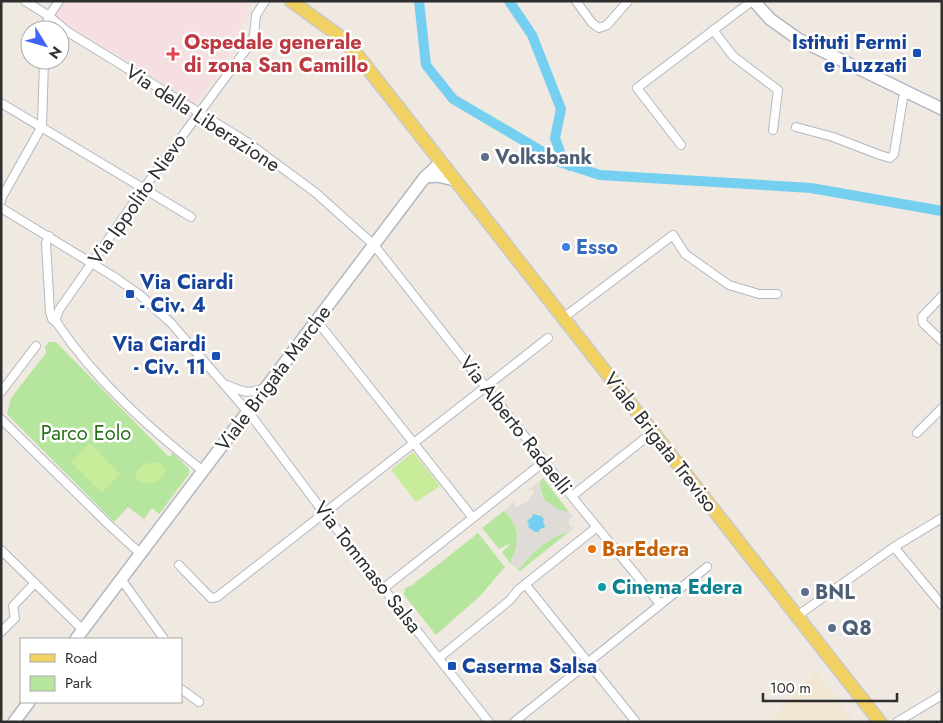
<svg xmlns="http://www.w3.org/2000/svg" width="943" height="723" font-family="Jost,sans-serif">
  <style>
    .education { fill: #f0e6d1 }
    .medical { fill: #f5dfe0 }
    .green { fill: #b6e59e }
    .pitch { fill: #c9ec9a }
    .plaza { fill: #dfdcd8 }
    .water { fill: #75cff0 }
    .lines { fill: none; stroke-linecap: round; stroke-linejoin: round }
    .canal { stroke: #75cff0; stroke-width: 10 }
    .street-casing { stroke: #b4b7c1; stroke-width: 10 }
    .secondary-casing { stroke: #b4b7c1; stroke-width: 14 }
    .primary-casing { stroke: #c9c9c9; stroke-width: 15 }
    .street { stroke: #fff; stroke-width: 8 }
    .secondary { stroke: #fff; stroke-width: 11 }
    .primary { stroke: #f2d163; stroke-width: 12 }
    .transit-dot { fill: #1a4fb4; stroke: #fff; stroke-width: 2 }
    .health-dot { fill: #e0444e; stroke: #fff; stroke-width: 2 }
    .service-dot { fill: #5c6f8a; stroke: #fff; stroke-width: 2 }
    .shop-dot { fill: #3f7fe0; stroke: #fff; stroke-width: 2 }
    .food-dot { fill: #e8710a; stroke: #fff; stroke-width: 2 }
    .culture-dot { fill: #0f9aa8; stroke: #fff; stroke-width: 2 }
    .labels { text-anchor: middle; stroke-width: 5; stroke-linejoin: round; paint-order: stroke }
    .health-label { font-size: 20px; font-weight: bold; fill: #be3a42; stroke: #fff; text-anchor: start }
    .transit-label { font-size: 20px; font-weight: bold; fill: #164399; stroke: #fff; text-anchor: end }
    .street-label { font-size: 20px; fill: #2e2e2e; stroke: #fff }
    .service-label { font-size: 20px; font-weight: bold; fill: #4e5e75; stroke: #fff; text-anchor: start }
    .shop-label { font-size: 20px; font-weight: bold; fill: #366cbe; stroke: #fff; text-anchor: start }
    .park-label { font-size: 20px; fill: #2c6e1b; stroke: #fff }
    .food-label { font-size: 20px; font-weight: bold; fill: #c56008; stroke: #fff; text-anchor: start }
    .culture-label { font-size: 20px; font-weight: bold; fill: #0d838f; stroke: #fff; text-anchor: start }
  </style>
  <rect width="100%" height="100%" fill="#efe9e1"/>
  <polygon class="education" points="816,673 854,722 769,722"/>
  <polygon class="medical" points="63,1 249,1 251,3 249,7 246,7 243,9 250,10 247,24 242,22 242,27 245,29 240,37 241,38 195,105 143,71 53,16"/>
  <g class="green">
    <polygon points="49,342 56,342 169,457 173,453 189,469 189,474 159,514 152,508 144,519 128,507 114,522 7,414 11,398 46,353 45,347"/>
    <path d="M543,478L569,512C548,509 541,502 540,481Z"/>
    <path d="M504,511C520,522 521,547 510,563L502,552L509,546V544L499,549L482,528Z"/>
    <path d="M569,532L520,571L518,570C531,554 547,536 569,532Z"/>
    <polygon points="478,533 505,567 480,596 436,635 404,595 405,588 411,586"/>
  </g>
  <g class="pitch">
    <polygon points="90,443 120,474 102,493 71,462"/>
    <polygon points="413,452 440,486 416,502 391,470"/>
    <path d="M148,463H160L166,470C162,482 146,488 136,478C135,470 141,466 148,463Z"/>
  </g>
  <polygon class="plaza" points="540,481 541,494 544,500 560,510 569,512 574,517 569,519 569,524 572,527 575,527 569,532 556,536 537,549 518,570 510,563 516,547 517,532 511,518 504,511 516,500 514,505 515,507 527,502 535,491 534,490 527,491"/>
  <polygon class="water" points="533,514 541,516 544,519 543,522 545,525 544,528 540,529 539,532 535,532 528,527 529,524 527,521 532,517"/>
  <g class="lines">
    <g class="canal">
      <polyline points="419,1 426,65 453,99 560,162 600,175 811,188 942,211"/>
      <polyline points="509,1 532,35 561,109 555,138 563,160 570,166"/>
    </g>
    <defs>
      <g id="street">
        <polyline points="25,1 49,16 68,32 247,142 316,193 374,245 578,504 660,604"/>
        <polyline points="576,1 592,23 599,28 607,25 628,1"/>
        <polyline points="45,30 49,16 59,1"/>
        <polyline points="713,30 733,56 778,90 773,130"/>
        <polyline points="1,103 191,217"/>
        <polyline points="796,127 833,137 880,155 890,158 894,154 903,98 906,93"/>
        <polyline points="681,145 637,88 752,1"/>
        <polyline points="1,201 2,197 42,126 44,60"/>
        <polyline points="1,208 116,278 140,295 171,323 253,418 324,513 489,722"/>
        <path d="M49,236L46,243L50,312L52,319L57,323C95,380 149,428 203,471"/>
        <polyline points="942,296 922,317 923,323 942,341"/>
        <polyline points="563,318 673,235 685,254 729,285 759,294 777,294"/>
        <polyline points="317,321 473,518"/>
        <polyline points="57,323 56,318 59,310 144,188 250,44 254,35 256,15 265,1"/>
        <path d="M227,385C243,392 249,395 266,387"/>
        <polyline points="1,392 36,346"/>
        <polyline points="1,419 109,525 141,554"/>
        <polyline points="917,433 942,408"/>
        <polyline points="572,496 653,432"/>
        <polyline points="894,547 942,605"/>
        <polyline points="1,550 83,630"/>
        <polyline points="179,565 211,598 217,597 548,338"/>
        <polyline points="121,579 164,639"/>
        <polyline points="525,584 636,722"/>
        <polyline points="384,588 545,461"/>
        <polyline points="797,616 894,547 942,518"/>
        <polyline points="1,632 15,618 13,606 35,583"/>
        <polyline points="439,658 510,600 518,590 597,527"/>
        <polyline points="181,689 199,702"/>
        <polyline points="514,722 707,567"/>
        <polyline points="897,722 942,695"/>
      </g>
      <g id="secondary">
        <polyline points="754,1 770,19 798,39 942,109"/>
        <polyline points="425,177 438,176 454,180"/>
        <polyline points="76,639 425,177 440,163"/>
        <polyline points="14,722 29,702"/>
      </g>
      <polyline id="primary" points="291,1 338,35 358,56 880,722"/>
    </defs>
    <use href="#street" class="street-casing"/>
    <use href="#secondary" class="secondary-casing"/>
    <use href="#primary" class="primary-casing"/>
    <use href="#street" class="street"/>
    <use href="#secondary" class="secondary"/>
    <use href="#primary" class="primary"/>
  </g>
  <g class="transit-dot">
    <rect x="912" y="48" width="10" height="10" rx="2.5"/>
    <rect x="125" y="289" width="10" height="10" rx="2.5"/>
    <rect x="211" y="351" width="10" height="10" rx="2.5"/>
    <rect x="447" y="661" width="10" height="10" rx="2.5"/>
  </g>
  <path class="health-dot" d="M170.5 46.5h5v5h5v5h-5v5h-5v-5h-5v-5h5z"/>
  <g class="service-dot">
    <circle cx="485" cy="157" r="5"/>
    <circle cx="805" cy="592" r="5"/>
    <circle cx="832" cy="628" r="5"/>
  </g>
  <circle class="shop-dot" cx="566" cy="247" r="5"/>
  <circle class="food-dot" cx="592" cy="549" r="5"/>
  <circle class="culture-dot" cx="602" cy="587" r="5"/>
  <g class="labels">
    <g class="health-label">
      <text x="184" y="49">Ospedale generale<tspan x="184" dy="23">di zona San Camillo</tspan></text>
    </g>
    <g class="transit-label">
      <text x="907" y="49">Istituti Fermi<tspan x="907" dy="23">e Luzzati</tspan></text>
      <text x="140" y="289" text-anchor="start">Via Ciardi<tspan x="140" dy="23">- Civ. 4</tspan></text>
      <text x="206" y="351">Via Ciardi<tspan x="206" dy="23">- Civ. 11</tspan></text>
      <text x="462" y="673" text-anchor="start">Caserma Salsa</text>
    </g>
    <g class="street-label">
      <text transform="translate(203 118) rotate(33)" y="7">Via della Liberazione</text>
      <text transform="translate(137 199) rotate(-55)" y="7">Via Ippolito Nievo</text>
      <text transform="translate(273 378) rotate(-53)" y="7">Viale Brigata Marche</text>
      <text transform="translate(516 425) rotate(52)" y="7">Via Alberto Radaelli</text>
      <text transform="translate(661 442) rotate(52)" y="7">Viale Brigata Treviso</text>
      <text transform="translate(368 567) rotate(52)" y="7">Via Tommaso Salsa</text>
    </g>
    <g class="service-label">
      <text x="495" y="164">Volksbank</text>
      <text x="815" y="599">BNL</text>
      <text x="842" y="635">Q8</text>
    </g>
    <g class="shop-label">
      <text x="576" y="254">Esso</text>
    </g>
    <g class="park-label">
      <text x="86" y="440">Parco Eolo</text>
    </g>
    <g class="food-label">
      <text x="602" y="556">BarEdera</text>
    </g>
    <g class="culture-label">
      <text x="612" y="594">Cinema Edera</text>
    </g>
  </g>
  <rect width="943" height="723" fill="none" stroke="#2e2e2e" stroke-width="5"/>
  <rect x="20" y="638" width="162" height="65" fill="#ffffff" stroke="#ababab"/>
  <rect x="30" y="654" width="25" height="8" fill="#f2d163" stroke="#ababab"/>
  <text x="65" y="663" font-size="15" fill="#2e2e2e">Road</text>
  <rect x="30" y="676" width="25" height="15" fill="#b6e59e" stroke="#ababab"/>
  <text x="65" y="688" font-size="15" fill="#2e2e2e">Park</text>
  <g transform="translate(45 45) rotate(127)"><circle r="24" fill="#ffffff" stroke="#ababab"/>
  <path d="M0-4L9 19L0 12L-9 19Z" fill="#4264fb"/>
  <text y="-8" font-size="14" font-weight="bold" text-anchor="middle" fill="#2e2e2e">N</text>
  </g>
  <path d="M763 693v8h134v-8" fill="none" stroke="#2e2e2e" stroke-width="2.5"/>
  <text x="770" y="693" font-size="15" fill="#2e2e2e" stroke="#ffffff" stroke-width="4" paint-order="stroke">100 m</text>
</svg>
